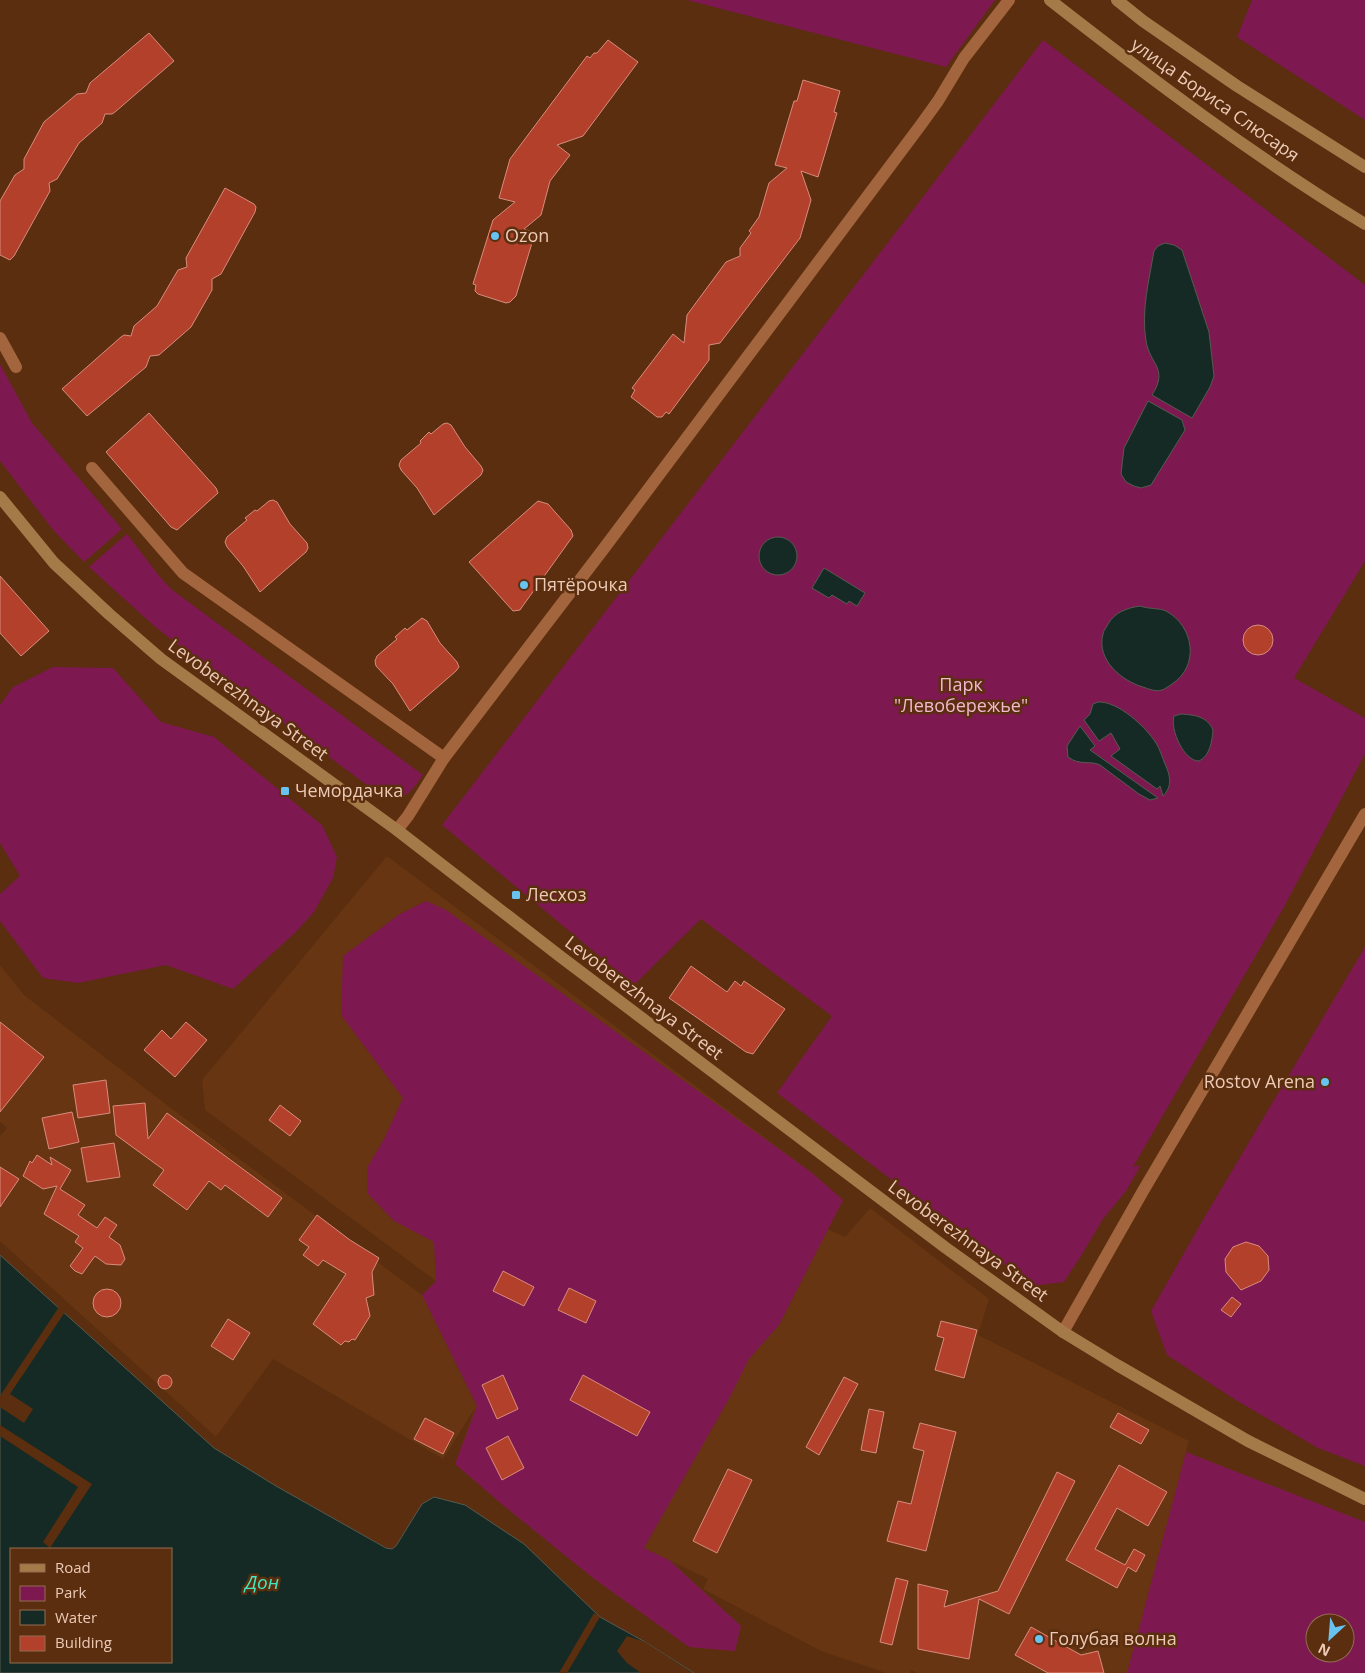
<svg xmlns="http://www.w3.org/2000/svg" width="1365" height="1673" font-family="'Open Sans',sans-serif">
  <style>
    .built { fill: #673511; fill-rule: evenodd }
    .green { fill: #7d1950; fill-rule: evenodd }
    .water { fill: #152a24; stroke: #565a50; fill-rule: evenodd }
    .pier { fill: #5a2e0e }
    .building { fill: #b3402b; stroke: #d98c7d }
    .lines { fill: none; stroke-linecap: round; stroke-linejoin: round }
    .minor { stroke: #a3653d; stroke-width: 12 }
    .secondary { stroke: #a47a49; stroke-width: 12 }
    .poi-dot { fill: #69c3f1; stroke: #5a2e0e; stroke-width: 2 }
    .labels { text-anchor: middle; stroke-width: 5; stroke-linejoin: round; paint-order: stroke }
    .street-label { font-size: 18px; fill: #edcab6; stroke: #5a2e0e }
    .poi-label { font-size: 18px; fill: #edcab6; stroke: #5a2e0e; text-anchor: start }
    .park-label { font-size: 18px; fill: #f2b8d0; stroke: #5a2e0e }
    .water-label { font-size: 19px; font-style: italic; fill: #40e9c0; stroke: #5a2e0e }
  </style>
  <rect width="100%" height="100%" fill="#5a2e0e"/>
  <path class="built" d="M387,856L811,1172L843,1200L828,1229L845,1237L870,1208L989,1299L978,1335L1189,1441L1186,1452L1365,1522V1673H918L911,1670L910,1673H886L821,1651L703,1589L708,1579L671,1561L741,1626L735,1651L689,1647L593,1578L504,1506L455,1464L475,1408L443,1459L273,1359L216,1437L0,1241V1136L7,1128L0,1122V965L24,995L167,1105L422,1295L436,1281L205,1110L202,1080ZM1315,1623H1345V1653H1315Z"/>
  <g class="green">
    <polygon points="687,0 995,0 946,67"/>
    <polygon points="1252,0 1365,0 1365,120 1237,37"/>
    <path d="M1043,40L1365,285V561L1294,678L1365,718V754L1284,907L1133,1167L1141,1165L1126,1191L1103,1219L1081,1256L1064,1282L1032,1286L946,1221C939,1219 931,1215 929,1208L777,1093L832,1016L701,919L634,985L442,825Z"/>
    <polygon points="0,364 32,423 122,529 84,562 54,531 0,461"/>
    <path d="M127,534L160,577L171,589L423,775C410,793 403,805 378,793L197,660L153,625L89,567Z"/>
    <polygon points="53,667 113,668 161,722 214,737 322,825 337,857 333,878 314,912 295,933 233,989 166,965 78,983 43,978 0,921 0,894 20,876 0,843 0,705 13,687"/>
    <polygon points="426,901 446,910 811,1172 843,1200 779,1325 749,1359 730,1397 644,1548 669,1560 741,1626 735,1651 689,1647 593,1578 504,1506 455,1464 477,1406 422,1295 436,1281 434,1242 394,1221 368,1194 367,1168 384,1139 403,1098 341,1015 343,956 400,914"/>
    <polygon points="1365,947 1365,1466 1318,1448 1234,1399 1167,1355 1151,1311 1204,1218"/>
    <path d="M1186,1452L1365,1522V1673H1127ZM1315,1623H1345V1653H1315Z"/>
  </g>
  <g class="water">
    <path d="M1165,243L1174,245L1182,250L1209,332L1214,376L1210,387L1192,418L1152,395C1169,368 1150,365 1146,341C1141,311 1149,280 1154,251L1158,246Z"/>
    <polygon points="1148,401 1182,420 1185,430 1151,485 1141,488 1134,486 1126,482 1121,474 1124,448"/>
    <circle cx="778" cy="556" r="19"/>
    <polygon points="824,568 865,593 857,606 849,601 847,604 832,595 829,598 812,588"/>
    <path d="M1140,606C1148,609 1160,608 1166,611C1194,626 1200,666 1172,684C1169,686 1165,689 1162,690C1156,692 1149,689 1143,687C1122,681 1096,660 1103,634C1103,631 1107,627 1108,624C1115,612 1127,608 1140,606Z"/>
    <path d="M1098,702C1118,701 1146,727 1156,743C1160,749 1162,757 1165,764C1170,775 1173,786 1163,796L1160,786L1157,789L1111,756L1120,749L1111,733L1099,741L1084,720L1090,714L1093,704Z"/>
    <path d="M1181,714C1194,715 1207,716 1213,730C1212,741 1210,756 1199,761C1184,761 1170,730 1174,716Z"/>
    <path d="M1080,726L1095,746L1090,750L1158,798L1150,800L1139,794L1100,765C1089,760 1080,766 1068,757L1067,746Z"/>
    <path d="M0,1255L214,1448L276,1486L386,1548L392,1549L396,1546L422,1504L434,1497L465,1505L524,1544L600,1617L645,1642L694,1673H0ZM11,1549H171V1662H11Z"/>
  </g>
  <g class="pier">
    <polygon points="59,1307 65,1312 10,1394 33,1409 24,1423 0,1407 0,1396"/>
    <polygon points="0,1425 92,1484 50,1548 43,1542 78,1487 0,1436"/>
    <polygon points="594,1613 600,1617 567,1673 559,1673"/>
    <polygon points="627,1636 645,1642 693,1673 641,1673 627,1663 617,1651"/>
  </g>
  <g class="building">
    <polygon points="149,33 174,61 115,112 112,114 105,114 102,123 79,143 57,179 49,183 50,191 14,256 10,260 0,255 0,201 15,175 24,169 24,159 44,122 77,94 86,93 90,83"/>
    <polygon points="608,40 638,62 583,136 557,145 570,155 550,181 541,215 524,229 535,233 516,296 510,302 506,303 478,294 475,291 476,285 473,284 493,220 515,202 499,198 510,159 587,56 590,58 594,53 597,53"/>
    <polygon points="803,80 840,91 834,112 837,113 818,177 801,171 811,200 800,238 720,343 709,345 709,360 669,414 666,412 662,417 657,417 631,397 635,390 632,388 673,334 684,343 687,315 726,262 740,256 740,248 751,233 749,231 759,217 769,183 787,168 775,165 794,101 797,101"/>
    <polygon points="225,188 254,204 256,207 255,212 221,274 212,279 212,290 191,327 159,355 150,356 146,367 87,416 62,389 121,337 124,335 131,336 134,326 157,306 178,270 187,267 186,258"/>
    <polygon points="149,413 216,488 218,493 177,530 171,527 106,452"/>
    <polygon points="447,423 451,425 465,447 481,466 483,470 481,475 434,515 417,488 401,470 399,465 401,460 421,443 420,441 429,432 431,434 443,424"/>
    <polygon points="273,500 277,502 290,524 307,543 308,548 306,552 260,592 243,566 227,547 225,542 227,537 247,520 245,518 255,510 257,511 269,501"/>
    <polygon points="538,501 548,504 571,530 573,536 522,607 520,610 513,611 469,562"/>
    <polygon points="0,576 49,631 21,656 0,633"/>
    <polygon points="422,618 427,621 440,643 457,662 459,667 456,671 410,711 393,684 376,666 375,661 377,656 397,639 395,637 405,628 407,630"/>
    <circle cx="1258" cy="640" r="15"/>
    <polygon points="691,966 727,992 735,981 741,986 744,981 785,1009 753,1054 746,1052 669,998"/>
    <polygon points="0,1022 44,1057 0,1112"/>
    <polygon points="186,1022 207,1040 175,1077 144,1050 162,1030 171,1039"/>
    <polygon points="106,1080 110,1113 78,1118 73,1085"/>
    <polygon points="145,1103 148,1139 167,1113 282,1198 268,1217 225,1185 221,1190 209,1181 187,1210 153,1185 164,1170 116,1135 113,1106"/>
    <polygon points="280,1105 301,1121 290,1136 269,1120"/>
    <polygon points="72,1112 79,1142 49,1149 42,1118"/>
    <polygon points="114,1143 120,1177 87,1182 81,1148"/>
    <polygon points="37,1155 52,1165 50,1157 71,1170 60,1189 85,1205 78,1215 97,1228 105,1217 117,1225 109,1237 120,1245 125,1259 121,1265 106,1264 95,1256 82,1274 75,1271 70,1266 83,1248 75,1242 79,1236 44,1214 57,1186 43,1189 23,1176 30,1161 32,1163"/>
    <polygon points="0,1167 19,1179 0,1207"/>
    <polygon points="317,1215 350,1240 379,1258 372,1272 374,1295 366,1298 370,1316 355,1340 352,1339 349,1342 345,1341 341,1345 313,1324 346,1274 323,1260 318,1266 303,1255 309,1247 299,1240"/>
    <polygon points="1246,1242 1259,1246 1268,1256 1269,1270 1261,1281 1241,1290 1226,1272 1225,1259 1233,1247"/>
    <polygon points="503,1271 534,1287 524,1306 493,1291"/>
    <polygon points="569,1288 596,1301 586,1323 558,1310"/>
    <circle cx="107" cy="1303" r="14"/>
    <polygon points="1232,1297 1241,1304 1231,1317 1221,1310"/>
    <polygon points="228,1319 250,1333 233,1360 211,1346"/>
    <polygon points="941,1321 977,1330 964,1378 935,1370 944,1338 937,1336"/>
    <circle cx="165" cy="1382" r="7"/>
    <polygon points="503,1375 518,1409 497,1419 482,1385"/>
    <polygon points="583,1375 650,1412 637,1436 570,1400"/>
    <polygon points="844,1377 858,1384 819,1455 806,1447"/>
    <polygon points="869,1409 884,1412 876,1453 861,1450"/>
    <polygon points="1118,1413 1149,1430 1141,1444 1110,1427"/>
    <polygon points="425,1418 454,1433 443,1454 414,1439"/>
    <polygon points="920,1423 956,1432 926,1551 887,1541 898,1501 911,1504 924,1451 913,1448"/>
    <polygon points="508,1436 524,1468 502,1480 486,1448"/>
    <polygon points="1119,1465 1167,1492 1148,1526 1117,1508 1095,1549 1125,1565 1134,1549 1145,1555 1136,1572 1128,1567 1117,1588 1066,1560"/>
    <polygon points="728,1469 752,1480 717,1553 693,1541"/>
    <polygon points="1057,1472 1075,1481 1009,1614 979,1599 969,1659 918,1649 918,1584 948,1591 944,1607 998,1591"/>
    <polygon points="896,1578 908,1581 892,1645 880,1642"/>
    <polygon points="1031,1627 1081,1655 1098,1651 1104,1673 1048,1673 1015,1655"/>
  </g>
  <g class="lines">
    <g class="minor">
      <polyline points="0,338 16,367"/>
      <polyline points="92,468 183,573 444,758"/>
      <polyline points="397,830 408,816 444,758 605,547 920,126 938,101 964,58 1009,0"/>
      <polyline points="1063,1332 1143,1191 1365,814"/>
    </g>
    <g class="secondary">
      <path d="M1050,0C1151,79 1255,157 1365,224"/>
      <polyline points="1117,0 1143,21 1237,86 1365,167"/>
      <polyline points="0,497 54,563 109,614 161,659 397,830 561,957 946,1248 1063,1332 1117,1365 1248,1441 1365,1499"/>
    </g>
  </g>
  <g class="poi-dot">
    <circle cx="495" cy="236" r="5"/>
    <circle cx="524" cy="585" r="5"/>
    <rect x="280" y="786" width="10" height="10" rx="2.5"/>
    <rect x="511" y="890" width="10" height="10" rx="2.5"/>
    <circle cx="1325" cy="1082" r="5"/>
    <circle cx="1039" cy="1639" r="5"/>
  </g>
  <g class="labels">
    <g class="street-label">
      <text transform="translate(1215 100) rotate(35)" y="6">улица Бориса Слюсаря</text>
      <text transform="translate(248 700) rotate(36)" y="6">Levoberezhnaya Street</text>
      <text transform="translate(644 998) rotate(37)" y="6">Levoberezhnaya Street</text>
      <text transform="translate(968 1241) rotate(36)" y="6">Levoberezhnaya Street</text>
    </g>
    <g class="poi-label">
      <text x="505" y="242">Ozon</text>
      <text x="534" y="591">Пятёрочка</text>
      <text x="295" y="797">Чемордачка</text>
      <text x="526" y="901">Лесхоз</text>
      <text x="1315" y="1088" text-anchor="end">Rostov Arena</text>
      <text x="1049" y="1645">Голубая волна</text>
    </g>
    <g class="park-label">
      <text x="961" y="691">Парк<tspan x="961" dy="21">"Левобережье"</tspan></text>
    </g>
    <g class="water-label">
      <text x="262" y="1589">Дон</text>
    </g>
  </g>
  <rect x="10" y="1548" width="162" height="115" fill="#5a2e0e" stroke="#956c51"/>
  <rect x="20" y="1564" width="25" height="8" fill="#a47a49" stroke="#956c51"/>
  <text x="55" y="1573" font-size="15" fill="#edcab6">Road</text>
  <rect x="20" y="1586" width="25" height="15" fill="#7d1950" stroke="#956c51"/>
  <text x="55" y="1598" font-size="15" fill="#edcab6">Park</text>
  <rect x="20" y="1610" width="25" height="15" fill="#152a24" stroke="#956c51"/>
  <text x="55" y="1623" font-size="15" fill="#edcab6">Water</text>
  <rect x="20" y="1636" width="25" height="15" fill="#b3402b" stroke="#956c51"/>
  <text x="55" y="1648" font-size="15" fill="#edcab6">Building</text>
  <g transform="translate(1330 1638) rotate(206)"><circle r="24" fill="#5a2e0e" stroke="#956c51"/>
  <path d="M0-4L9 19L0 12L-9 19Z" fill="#69c3f1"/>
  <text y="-8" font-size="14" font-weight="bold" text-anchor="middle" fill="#edcab6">N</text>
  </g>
</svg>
